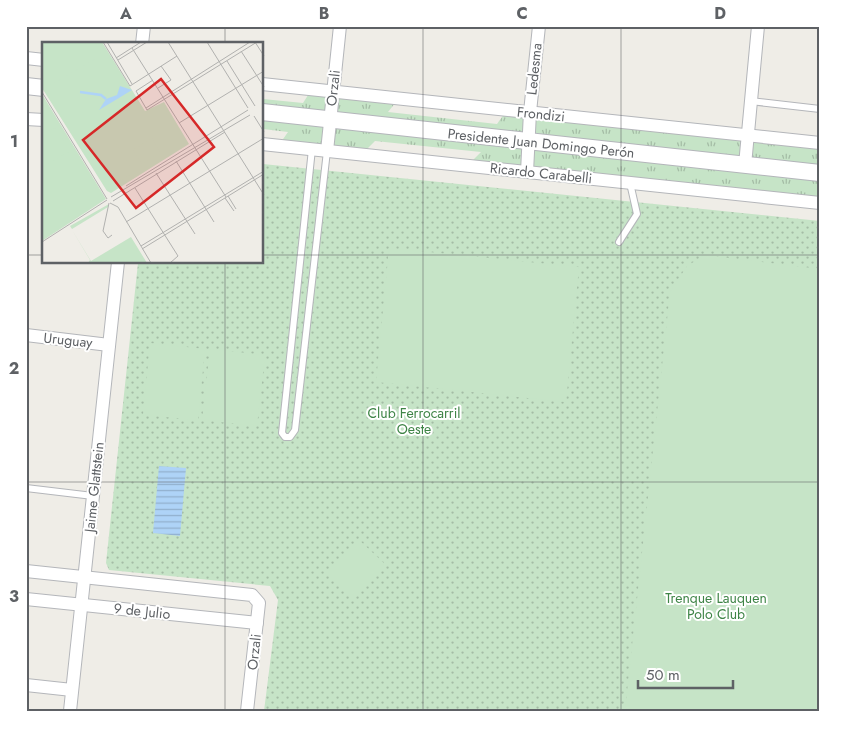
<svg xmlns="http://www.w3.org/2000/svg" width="846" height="737" font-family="Jost,sans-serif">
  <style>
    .grass { fill: url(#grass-tufts) }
    .park { fill: url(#park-dots) }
    .pitch { fill: #c6e4c7 }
    .water { fill: url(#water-rules) }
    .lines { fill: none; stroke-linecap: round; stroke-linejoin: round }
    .service-casing { stroke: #b4b6ba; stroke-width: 8 }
    .minor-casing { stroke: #b4b6ba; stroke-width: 14 }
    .secondary-casing { stroke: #b3b5ba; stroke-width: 18 }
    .service { stroke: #fff; stroke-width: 6 }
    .minor { stroke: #fff; stroke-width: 12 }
    .secondary { stroke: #fff; stroke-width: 16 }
    .grid { fill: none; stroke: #5e6165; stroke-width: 1; stroke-opacity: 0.55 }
    .labels { text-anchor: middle; stroke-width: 4; stroke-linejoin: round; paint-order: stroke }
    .street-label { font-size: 14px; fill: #5e6165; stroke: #fff }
    .park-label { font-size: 14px; fill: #3e8446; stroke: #fff }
    .inset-river { fill: none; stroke: #aed3f7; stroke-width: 2.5 }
    .inset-road { fill: none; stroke: #b1b1af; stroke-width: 1 }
    .view { fill: #d62828; fill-opacity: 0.15; stroke: #d62828; stroke-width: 2.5 }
    .inset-edge { fill: none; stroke: #5e6165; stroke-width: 2.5 }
    .neatline { fill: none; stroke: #5e6165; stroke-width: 2 }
    .grid-label { font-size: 16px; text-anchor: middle; font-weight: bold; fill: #5e6165 }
  </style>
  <defs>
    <pattern id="grass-tufts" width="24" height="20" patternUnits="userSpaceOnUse" patternTransform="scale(1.25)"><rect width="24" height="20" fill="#c6e4c7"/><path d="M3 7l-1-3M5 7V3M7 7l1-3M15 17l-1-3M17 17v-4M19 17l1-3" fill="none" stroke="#a4bca5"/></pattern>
    <pattern id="park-dots" width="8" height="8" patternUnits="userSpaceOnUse" patternTransform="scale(1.25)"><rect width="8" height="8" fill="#c6e4c7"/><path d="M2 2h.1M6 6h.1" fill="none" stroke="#a4bca5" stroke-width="1.8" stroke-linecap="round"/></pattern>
    <pattern id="water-rules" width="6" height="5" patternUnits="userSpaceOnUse" patternTransform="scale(1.25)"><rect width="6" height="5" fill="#aed3f7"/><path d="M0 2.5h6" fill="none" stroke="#91afcc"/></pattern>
  </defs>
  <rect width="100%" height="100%" fill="#efede7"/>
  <g class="grass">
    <polygon points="310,92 396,102 388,112 497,124 505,113 820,147 820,167 263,107 263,99 303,103"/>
    <polygon points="263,119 820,179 820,199 471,162 481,152 375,141 365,151 281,142 288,132 263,129"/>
  </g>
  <polygon class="park" points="263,164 820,221 820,711 264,711 278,600 270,586 109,570 106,563 138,263 262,262"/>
  <g class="pitch">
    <polygon points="389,248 579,267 566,402 376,382"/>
    <polygon points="705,255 820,269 820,711 625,711 670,292 687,266"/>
    <polygon points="150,343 205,349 198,420 143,415"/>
    <polygon points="210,349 265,355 257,426 202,420"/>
    <polygon points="359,540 386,565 355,598 328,572"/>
  </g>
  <polygon class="water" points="159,466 186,468 180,536 153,533"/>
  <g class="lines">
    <defs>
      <g id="service">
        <polyline points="750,101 820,109"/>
        <polyline points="312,149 282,433 285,437 290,437 295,430 327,151"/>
        <polyline points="619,242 637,214 630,183"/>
        <polyline points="26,488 93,496"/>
      </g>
      <g id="minor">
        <polyline points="142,44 144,26"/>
        <polyline points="26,58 44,60"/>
        <polyline points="262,84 820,143"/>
        <polyline points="26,119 44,120"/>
        <polyline points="262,144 820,203"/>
        <polyline points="327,151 340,26"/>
        <polyline points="745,165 758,26"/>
        <polyline points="527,172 530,112 539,26"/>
        <polyline points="26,335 109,345"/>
        <polyline points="26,571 252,595 259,603 247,711"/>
        <polyline points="26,599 257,623"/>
        <polyline points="26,685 72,690"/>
        <polyline points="70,711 118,262"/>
      </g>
      <g id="secondary">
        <polyline points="26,86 44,88"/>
        <polyline points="262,112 820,173"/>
      </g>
    </defs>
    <use href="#service" class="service-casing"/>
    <use href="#minor" class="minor-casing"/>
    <use href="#secondary" class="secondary-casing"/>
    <use href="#service" class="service"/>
    <use href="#minor" class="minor"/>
    <use href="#secondary" class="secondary"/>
  </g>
  <path class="grid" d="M225,26V44M423,26V711M621,26V711M26,255H44M262,255H820M225,262V711M26,482H820"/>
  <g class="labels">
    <g class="street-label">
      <text transform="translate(534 69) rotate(-84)" y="5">Ledesma</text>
      <text transform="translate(333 88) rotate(-84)" y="5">Orzali</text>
      <text transform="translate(541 114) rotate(6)" y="5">Frondizi</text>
      <text transform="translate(541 143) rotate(6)" y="5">Presidente Juan Domingo Perón</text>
      <text transform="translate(541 173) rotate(6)" y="5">Ricardo Carabelli</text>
      <text transform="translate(68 340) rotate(6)" y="5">Uruguay</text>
      <text transform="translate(94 487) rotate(-84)" y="5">Jaime Glattstein</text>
      <text transform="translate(142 611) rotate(6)" y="5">9 de Julio</text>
      <text transform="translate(254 652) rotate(-84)" y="5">Orzali</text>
    </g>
    <g class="park-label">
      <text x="414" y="418">Club Ferrocarril<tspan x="414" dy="16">Oeste</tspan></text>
      <text x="716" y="603">Trenque Lauquen<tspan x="716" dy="16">Polo Club</tspan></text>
    </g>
  </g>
  <g transform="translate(42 42)">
    <rect width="221" height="221" fill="#efede7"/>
    <path d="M0,52L64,157L0,199ZM67,162L66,165L30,187L28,184Z" fill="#c6e4c7"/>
    <path d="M0,0H60L103,69L122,60L147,102L69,151L65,149L0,46ZM30,188L49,219L89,195L105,221H46L48,218Z" fill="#c6e4c7"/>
    <path d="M22,0H53L60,13L9,43L0,32V14ZM58,81L62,82L89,126V132L70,143L65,142L38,99L39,93ZM14,86L28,109L0,126V91ZM110,96L118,110L100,122L91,108Z" fill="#c6e4c7"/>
    <path d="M78,44L90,48L57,68L64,57L75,53Z" fill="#aed3f7"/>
    <path class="inset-river" d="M38,50L59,53L64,57"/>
    <path class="inset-road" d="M61,0L88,44L135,14M65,0L90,42M126,0L222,153M165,0L206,66M213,0L222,14M90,6L184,155M199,9L222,45M74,16L99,0M76,18L105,0M185,19L213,64M111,38L94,49L105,68L215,0M116,46L129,38L119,24M0,50L65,157M104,66L208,0M212,74L222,90M137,81L222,29M134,119L172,180M114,131L153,192M84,144L206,68M93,146L136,214L128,221M186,154L194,167M69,155L208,73M183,156L192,169M71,159L183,90M67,161L61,189L66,196L70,193M68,161L76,165L109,221M84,180L222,96M0,200L65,158M99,204L222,129M100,207L222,132"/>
    <path class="view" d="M119,37L172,105L94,166L41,98Z"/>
    <rect width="221" height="221" class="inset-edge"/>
  </g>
  <rect width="846" height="737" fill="none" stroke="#ffffff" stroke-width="55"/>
  <path d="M638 680v8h95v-8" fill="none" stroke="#5e6165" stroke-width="2.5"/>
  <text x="646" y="680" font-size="15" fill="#5e6165" stroke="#ffffff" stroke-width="4" paint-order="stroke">50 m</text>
  <rect x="28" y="28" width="790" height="682" class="neatline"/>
  <g class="grid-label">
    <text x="126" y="19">A</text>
    <text x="324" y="19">B</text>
    <text x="522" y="19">C</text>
    <text x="720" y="19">D</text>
    <text x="14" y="147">1</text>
    <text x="14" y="374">2</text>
    <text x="14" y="602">3</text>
  </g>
</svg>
